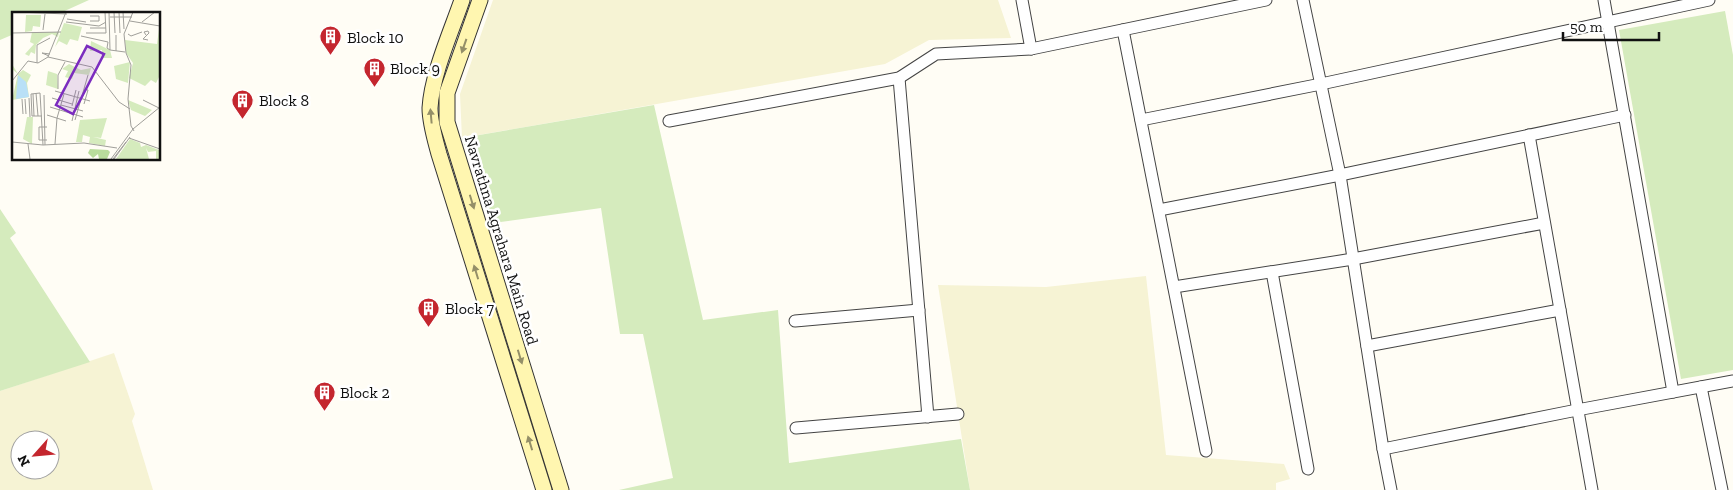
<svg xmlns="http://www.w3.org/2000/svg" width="1733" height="490" font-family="'Zilla Slab',serif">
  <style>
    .farmland { fill: #f6f3d4; fill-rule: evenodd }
    .green { fill: #d5ebbd }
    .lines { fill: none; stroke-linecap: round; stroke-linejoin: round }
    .street-casing { stroke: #444; stroke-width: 13 }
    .secondary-casing { stroke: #333; stroke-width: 17 }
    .street { stroke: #fff; stroke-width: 11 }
    .secondary { stroke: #fff6b0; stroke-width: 15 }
    .oneway { fill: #948f68 }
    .labels { text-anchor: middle; stroke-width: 5; stroke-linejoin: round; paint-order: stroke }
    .poi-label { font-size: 16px; fill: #111; stroke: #fff; text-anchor: start }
    .street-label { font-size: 16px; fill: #111; stroke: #fff }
    .inset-road { fill: none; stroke: #a09f9a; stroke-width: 1 }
    .view { fill: #7b2cbf; fill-opacity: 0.15; stroke: #7b2cbf; stroke-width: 2.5 }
    .inset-edge { fill: none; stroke: #111; stroke-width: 2.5 }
  </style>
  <rect width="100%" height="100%" fill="#fffdf5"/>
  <g class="farmland">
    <polygon points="493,0 998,0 1011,38 929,40 885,64 462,138 460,94"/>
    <polygon points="1146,276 1166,455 1284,464 1290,479 1276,483 1276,490 970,490 938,285 1046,287"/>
    <path d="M114,353L135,414L132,421L153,490H0V391ZM20,440H50V470H20Z"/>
  </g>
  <g class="green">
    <polygon points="0,0 89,0 58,14 14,14 14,34 0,40"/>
    <polygon points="1725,11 1733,55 1733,370 1681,379 1619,30"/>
    <polygon points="654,105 703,320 778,310 789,463 961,439 970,490 619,490 673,478 643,334 620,334 601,208 493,223 462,138"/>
    <polygon points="0,209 16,233 10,238 90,362 0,391"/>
  </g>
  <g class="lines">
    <defs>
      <g id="street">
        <polyline points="1022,0 1031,49"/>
        <polyline points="1303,0 1340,175 1383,449 1391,490"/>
        <polyline points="1604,0 1673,392"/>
        <polyline points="1123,30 1206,451"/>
        <polyline points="899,78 928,417"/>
        <polyline points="1141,120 1321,84 1709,0"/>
        <polyline points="669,121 899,78 936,54 1031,49 1266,0"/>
        <polyline points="1529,135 1592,490"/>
        <polyline points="1159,210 1340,175 1625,115"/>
        <polyline points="1272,272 1308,469"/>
        <polyline points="1174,287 1353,259 1544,223"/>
        <polyline points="795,321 919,310"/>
        <polyline points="1367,346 1560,310"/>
        <polyline points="1701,387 1722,490"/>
        <polyline points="796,428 958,414"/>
        <polyline points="1383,449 1577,410 1733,381"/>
      </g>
      <g id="secondary">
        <path d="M462,0C451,32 432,74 430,108C430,123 435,139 439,154L544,490"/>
        <polyline points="480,0 447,93 447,122 561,490"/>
      </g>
    </defs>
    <use href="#street" class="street-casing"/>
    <use href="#secondary" class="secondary-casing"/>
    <use href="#street" class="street"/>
    <use href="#secondary" class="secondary"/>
  </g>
  <defs><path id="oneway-solid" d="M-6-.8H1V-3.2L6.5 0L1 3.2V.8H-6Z" transform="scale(1.25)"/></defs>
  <g class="oneway">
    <use href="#oneway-solid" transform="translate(464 46) rotate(109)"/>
    <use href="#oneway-solid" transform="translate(431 116) rotate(-95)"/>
    <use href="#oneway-solid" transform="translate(472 202) rotate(73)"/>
    <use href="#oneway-solid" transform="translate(476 272) rotate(-107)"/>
    <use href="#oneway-solid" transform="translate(520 357) rotate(73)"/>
    <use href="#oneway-solid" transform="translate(530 443) rotate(-107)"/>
  </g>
  <defs>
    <symbol id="building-pin" viewBox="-11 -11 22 30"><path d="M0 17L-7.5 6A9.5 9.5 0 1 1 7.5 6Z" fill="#c4262e" stroke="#fff"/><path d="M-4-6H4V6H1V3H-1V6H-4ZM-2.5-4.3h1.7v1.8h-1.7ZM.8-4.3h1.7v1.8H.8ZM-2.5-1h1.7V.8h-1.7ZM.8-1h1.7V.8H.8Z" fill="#fff"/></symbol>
  </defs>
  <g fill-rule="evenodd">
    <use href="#building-pin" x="318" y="24" width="25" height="34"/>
    <use href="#building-pin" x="362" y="56" width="25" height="34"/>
    <use href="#building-pin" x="230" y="88" width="25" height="34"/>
    <use href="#building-pin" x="416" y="296" width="25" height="34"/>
    <use href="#building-pin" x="312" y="380" width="25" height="34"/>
  </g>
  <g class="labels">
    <g class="poi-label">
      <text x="347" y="43">Block 10</text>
      <text x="390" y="74">Block 9</text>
      <text x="259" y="106">Block 8</text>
      <text x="445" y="314">Block 7</text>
      <text x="340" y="398">Block 2</text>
    </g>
    <g class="street-label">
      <text transform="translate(502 240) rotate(73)" y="6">Navrathna Agrahara Main Road</text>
    </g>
  </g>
  <g transform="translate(12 12)">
    <rect width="148" height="148" fill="#fffdf5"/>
    <path d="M14,3H29L28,15L21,14L20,19L13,20ZM52,11L70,15L66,29L58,27L55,33L47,29L43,35ZM147,17V65L144,71L139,68L133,74L117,66L121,51L114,41L113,28L145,32ZM20,20H47L46,25L40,22L31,26L24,33L23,42L19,40L17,44L13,42L22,32L18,30ZM79,29L98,38L100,46H90V38L78,39ZM118,50L116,71L104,67L102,54ZM0,52L6,62L11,58L19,63L15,71L17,85L0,88L6,62L0,57ZM57,52L69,58L79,56L77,63L62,61L60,67L53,65L56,59L50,57ZM36,59L45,62L46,77L34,73ZM116,88L140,98L133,104L119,98ZM15,105H21L20,132L11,127ZM95,106L89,126L81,125L94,128L93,134L77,131L78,125L71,123L70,130H64L68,108ZM118,127L128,131L129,135L134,133L147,138V147H144V139L136,140L134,136L137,147H104Z" fill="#d5ebbd"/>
    <path d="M78,137L96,138L98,140L95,147H87L86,142L81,146L76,141Z" fill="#b9dc9c"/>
    <path d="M6,63L14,70L17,85L4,87Z" fill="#b9e0f7"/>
    <path class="inset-road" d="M5,0L55,2M97,0L98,38M102,0L103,21M107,0L108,21M111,0L112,17M121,0L112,22L114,41L119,53L116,87L119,114L122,119M78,4H87V9H78M98,5H120M55,7L74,10M118,9L148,14M54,10L87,14L94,10M130,10L143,0M78,16H94M31,18L33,2M0,21L49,20M74,21H94L93,0M116,22L119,24L130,20M104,23V39M134,23L132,20L136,19L137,21L131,27L136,28M69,24L96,30L95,36L98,38M98,38L113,40M37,44L30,41L38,42M36,45L54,0M25,51V33L38,26M0,69L16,49L26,51L36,45L80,55L107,90L118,97M46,77V63L53,50M72,77L76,78L72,92M43,79L78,89M24,81L26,104M19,82L28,81L31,133M19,82L20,104H30M21,82L22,104M32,83L33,133M17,86L18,105M40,86L60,92M10,87L11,102M13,87L14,102M131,88L147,96M49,93L71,99M60,94L64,78M38,95L71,105M35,103L54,109M63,108L76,63M60,109L67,79M117,126L148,137M35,128H27V115H35M0,130L31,133L72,131L105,136M16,132L18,147M43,132L45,106L52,82M99,147L121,117L148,95M101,147L114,130M102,147L118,125"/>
    <path class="view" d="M75,34L92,42L61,102L44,93Z"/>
    <rect width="148" height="148" class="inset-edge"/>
  </g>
  <g transform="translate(35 455) rotate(243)"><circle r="24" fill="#ffffff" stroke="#a0a0a0"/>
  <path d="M0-4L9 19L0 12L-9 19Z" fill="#c4262e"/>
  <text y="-8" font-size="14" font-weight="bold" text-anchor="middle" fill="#111111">N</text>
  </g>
  <path d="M1563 32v8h96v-8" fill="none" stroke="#111111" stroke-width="2.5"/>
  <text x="1570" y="32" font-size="15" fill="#111111" stroke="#ffffff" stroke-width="4" paint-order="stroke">50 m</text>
</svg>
